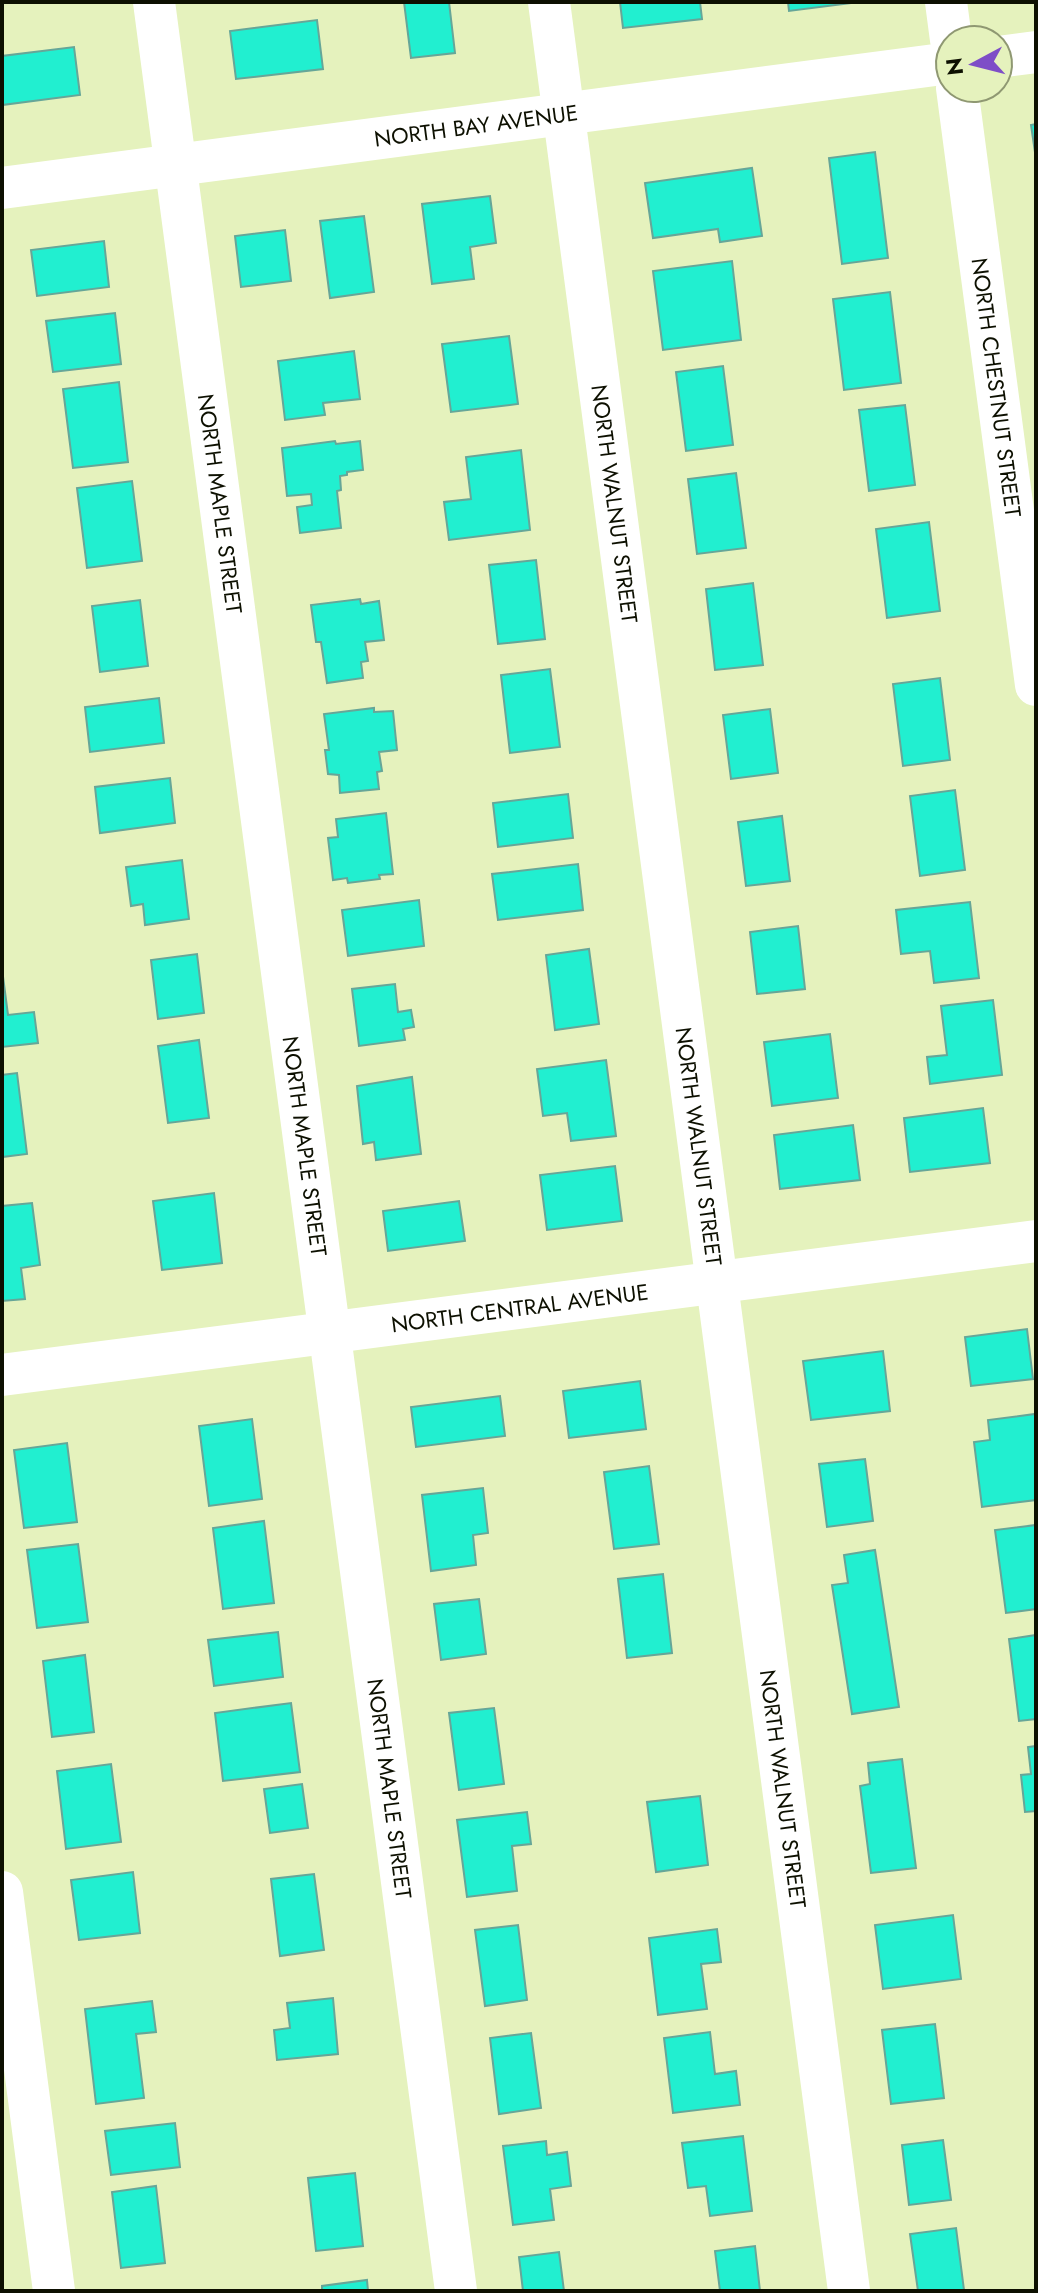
<svg xmlns="http://www.w3.org/2000/svg" width="1038" height="2293" font-family="Jost,sans-serif">
  <style>
    .building { fill: #21efd0; stroke: #66a698; stroke-width: 2 }
    .lines { fill: none; stroke-linecap: round; stroke-linejoin: round }
    .minor { stroke: #fff; stroke-width: 42 }
    .labels { text-anchor: middle; stroke-width: 7; stroke-linejoin: round; paint-order: stroke }
    .street-label { font-size: 22px; fill: #0d1001; stroke: #e5f2bd }
  </style>
  <rect width="100%" height="100%" fill="#e5f2bd"/>
  <g class="building">
    <polygon points="404,2 449,2 455,53 411,58"/>
    <polygon points="620,2 700,2 702,19 623,28"/>
    <polygon points="788,2 859,2 789,11"/>
    <polygon points="317,20 323,69 236,79 230,31"/>
    <polygon points="74,47 80,95 2,105 2,56"/>
    <polygon points="1036,124 1036,159 1031,125"/>
    <polygon points="875,152 888,258 842,264 829,158"/>
    <polygon points="752,168 762,236 720,242 718,229 653,238 645,183"/>
    <polygon points="490,196 496,243 470,247 474,279 432,284 422,204"/>
    <polygon points="364,216 374,292 330,298 320,221"/>
    <polygon points="285,230 291,281 241,287 235,236"/>
    <polygon points="104,241 109,287 37,296 31,250"/>
    <polygon points="732,261 741,340 663,350 653,271"/>
    <polygon points="890,292 901,383 844,390 833,299"/>
    <polygon points="115,313 121,364 53,372 46,321"/>
    <polygon points="509,336 518,404 451,412 442,344"/>
    <polygon points="354,351 360,399 323,403 325,415 285,420 278,361"/>
    <polygon points="723,366 733,445 686,451 676,372"/>
    <polygon points="119,382 128,462 73,468 63,389"/>
    <polygon points="905,405 915,485 869,491 859,410"/>
    <polygon points="335,441 336,444 360,441 363,470 347,472 347,475 340,476 341,490 337,491 341,528 300,533 297,507 312,505 311,494 287,496 282,448"/>
    <polygon points="521,450 530,530 449,540 444,502 471,499 466,457"/>
    <polygon points="736,473 746,548 697,554 688,479"/>
    <polygon points="132,481 142,561 87,568 77,488"/>
    <polygon points="929,522 940,611 887,618 876,529"/>
    <polygon points="536,560 545,639 498,644 489,565"/>
    <polygon points="753,583 763,665 715,670 706,589"/>
    <polygon points="360,599 361,604 379,601 384,640 365,642 368,661 361,662 363,678 327,683 321,642 316,642 311,605"/>
    <polygon points="140,600 148,666 100,672 92,606"/>
    <polygon points="550,669 560,747 510,753 501,675"/>
    <polygon points="940,678 950,760 903,766 893,684"/>
    <polygon points="159,698 164,743 90,752 85,707"/>
    <polygon points="374,708 374,712 393,711 397,750 379,752 382,771 377,772 379,789 340,793 339,775 328,774 325,750 329,750 324,714"/>
    <polygon points="770,709 778,773 731,779 723,715"/>
    <polygon points="170,778 175,823 100,833 95,787"/>
    <polygon points="955,790 965,870 920,876 910,796"/>
    <polygon points="568,794 573,838 498,847 493,803"/>
    <polygon points="386,813 393,874 379,875 380,879 348,883 347,878 333,880 328,838 338,837 336,819"/>
    <polygon points="782,816 790,881 746,886 738,822"/>
    <polygon points="182,860 189,919 145,925 143,904 131,906 126,867"/>
    <polygon points="578,864 583,910 498,920 492,874"/>
    <polygon points="419,900 424,946 348,956 342,910"/>
    <polygon points="970,902 979,978 934,983 930,951 901,954 896,910"/>
    <polygon points="798,926 805,989 757,994 750,932"/>
    <polygon points="589,949 599,1024 555,1030 546,955"/>
    <polygon points="197,954 204,1013 158,1019 151,960"/>
    <polygon points="2,969 8,1015 34,1012 38,1043 2,1047"/>
    <polygon points="395,984 398,1012 411,1010 414,1027 403,1029 405,1040 359,1046 352,989"/>
    <polygon points="993,1000 1002,1075 930,1084 927,1057 947,1055 941,1006"/>
    <polygon points="830,1034 838,1098 772,1106 764,1042"/>
    <polygon points="199,1040 209,1118 168,1123 158,1046"/>
    <polygon points="606,1060 616,1136 571,1141 567,1113 543,1116 537,1069"/>
    <polygon points="17,1073 27,1154 2,1157 2,1075"/>
    <polygon points="412,1077 421,1154 376,1160 374,1142 363,1144 357,1086"/>
    <polygon points="983,1108 990,1163 910,1172 904,1118"/>
    <polygon points="853,1125 860,1180 780,1189 774,1135"/>
    <polygon points="615,1166 622,1221 547,1230 540,1175"/>
    <polygon points="214,1193 222,1263 162,1270 153,1201"/>
    <polygon points="459,1201 465,1241 388,1251 383,1211"/>
    <polygon points="32,1203 40,1265 21,1268 25,1299 2,1301 2,1206"/>
    <polygon points="1027,1329 1033,1379 971,1386 965,1337"/>
    <polygon points="883,1351 890,1411 811,1420 803,1361"/>
    <polygon points="640,1381 646,1429 569,1438 563,1391"/>
    <polygon points="500,1396 505,1436 416,1447 411,1407"/>
    <polygon points="1035,1414 1036,1500 982,1507 974,1442 990,1440 988,1420"/>
    <polygon points="252,1419 262,1499 209,1506 199,1426"/>
    <polygon points="67,1443 77,1522 24,1528 14,1450"/>
    <polygon points="865,1459 873,1521 827,1527 819,1464"/>
    <polygon points="649,1466 659,1544 614,1549 604,1472"/>
    <polygon points="483,1488 488,1533 473,1535 476,1565 431,1571 422,1495"/>
    <polygon points="264,1521 274,1603 223,1609 213,1528"/>
    <polygon points="1036,1525 1036,1609 1006,1613 995,1530"/>
    <polygon points="78,1544 88,1622 37,1628 27,1550"/>
    <polygon points="875,1550 899,1707 852,1714 832,1585 848,1583 844,1555"/>
    <polygon points="663,1574 672,1653 627,1658 618,1579"/>
    <polygon points="479,1599 486,1654 441,1660 434,1604"/>
    <polygon points="278,1632 283,1677 214,1686 208,1640"/>
    <polygon points="1036,1635 1036,1719 1019,1721 1009,1639"/>
    <polygon points="85,1655 94,1732 52,1737 43,1661"/>
    <polygon points="291,1703 300,1772 223,1781 215,1713"/>
    <polygon points="494,1708 504,1784 459,1790 449,1713"/>
    <polygon points="1036,1746 1036,1811 1025,1812 1021,1775 1031,1774 1028,1747"/>
    <polygon points="902,1759 916,1868 871,1873 860,1786 870,1784 868,1763"/>
    <polygon points="111,1764 121,1842 66,1849 57,1771"/>
    <polygon points="302,1784 308,1828 270,1833 264,1789"/>
    <polygon points="700,1796 708,1865 656,1872 647,1802"/>
    <polygon points="527,1812 531,1844 512,1846 517,1891 467,1897 457,1820"/>
    <polygon points="133,1872 140,1933 79,1940 71,1880"/>
    <polygon points="314,1874 324,1950 280,1956 271,1879"/>
    <polygon points="953,1915 961,1979 883,1989 875,1925"/>
    <polygon points="518,1925 527,2000 485,2006 475,1930"/>
    <polygon points="717,1929 721,1962 701,1964 707,2009 658,2015 649,1938"/>
    <polygon points="333,1998 338,2054 277,2060 274,2030 290,2028 287,2003"/>
    <polygon points="152,2001 156,2032 136,2034 144,2098 96,2104 85,2009"/>
    <polygon points="935,2024 944,2098 891,2104 882,2030"/>
    <polygon points="710,2032 715,2074 736,2071 740,2105 673,2113 664,2038"/>
    <polygon points="531,2033 541,2108 499,2114 490,2038"/>
    <polygon points="175,2123 180,2167 111,2175 105,2131"/>
    <polygon points="743,2136 752,2211 710,2216 706,2186 688,2188 682,2143"/>
    <polygon points="943,2140 951,2200 909,2205 902,2145"/>
    <polygon points="546,2141 547,2155 567,2152 571,2186 550,2189 554,2220 513,2225 503,2146"/>
    <polygon points="355,2173 363,2246 316,2251 308,2178"/>
    <polygon points="156,2186 165,2263 121,2268 112,2192"/>
    <polygon points="956,2228 964,2290 918,2291 910,2234"/>
    <polygon points="755,2246 760,2291 720,2291 715,2251"/>
    <polygon points="559,2252 564,2291 523,2291 519,2257"/>
    <polygon points="367,2280 368,2291 322,2291 322,2286"/>
  </g>
  <g class="lines">
    <g class="minor">
      <path id="s1" d="M154,2L456,2291"/>
      <path id="s2" d="M549,2L849,2291"/>
      <polyline points="946,2 951,40"/>
      <polyline points="998,57 1036,52"/>
      <path id="s3" d="M957,88L1036,685"/>
      <path id="s4" d="M2,188L950,63"/>
      <path id="s5" d="M2,1375L1036,1241"/>
      <polyline points="2,1892 54,2291"/>
    </g>
  </g>
  <g class="labels">
    <g class="street-label">
      <text dy="8" stroke="none"><textPath href="#s4" startOffset="478">NORTH BAY AVENUE</textPath></text>
      <text dy="8" stroke="none"><textPath href="#s3" startOffset="302">NORTH CHESTNUT STREET</textPath></text>
      <text dy="8" stroke="none"><textPath href="#s1" startOffset="506">NORTH MAPLE STREET</textPath></text>
      <text dy="8" stroke="none"><textPath href="#s2" startOffset="506">NORTH WALNUT STREET</textPath></text>
      <text dy="8" stroke="none"><textPath href="#s1" startOffset="1154">NORTH MAPLE STREET</textPath></text>
      <text dy="8" stroke="none"><textPath href="#s2" startOffset="1154">NORTH WALNUT STREET</textPath></text>
      <text dy="8" stroke="none"><textPath href="#s5" startOffset="522">NORTH CENTRAL AVENUE</textPath></text>
      <text dy="8" stroke="none"><textPath href="#s1" startOffset="1802">NORTH MAPLE STREET</textPath></text>
      <text dy="8" stroke="none"><textPath href="#s2" startOffset="1802">NORTH WALNUT STREET</textPath></text>
    </g>
  </g>
  <rect width="1038" height="2293" fill="none" stroke="#0d1001" stroke-width="8"/>
  <g transform="translate(974 64) rotate(263)"><circle r="38" fill="#e5f2bd" stroke="#8f9872" stroke-width="2"/>
  <path d="M0-6L14 30L0 20L-14 30Z" fill="#7e4ec7"/>
  <text y="-12" font-size="22" font-weight="bold" text-anchor="middle" fill="#0d1001">N</text>
  </g>
</svg>
